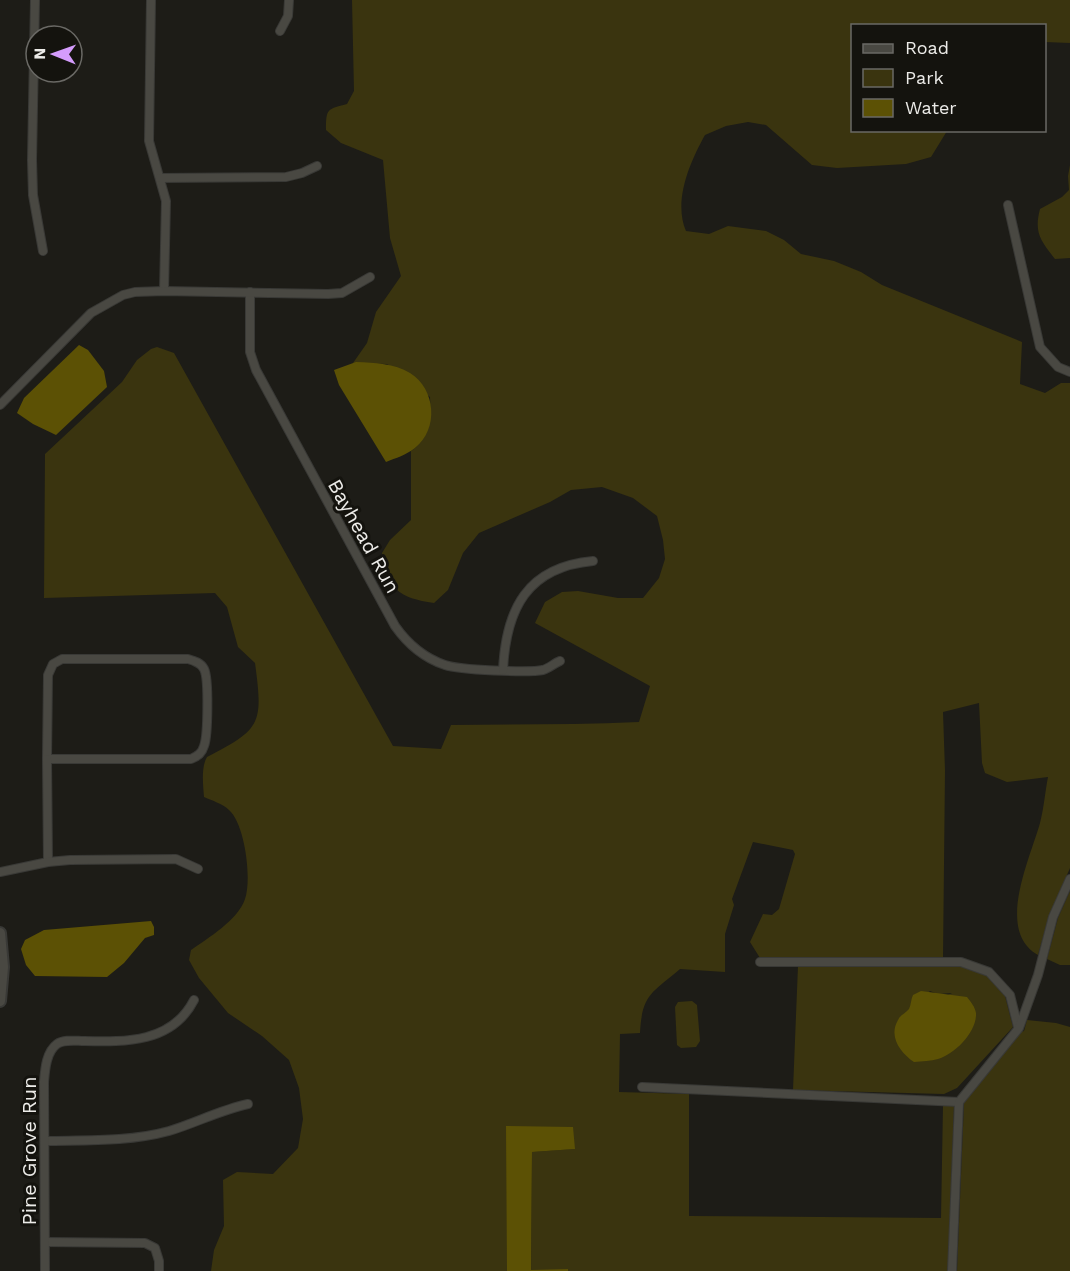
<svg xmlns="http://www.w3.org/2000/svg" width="1070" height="1271" font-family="'Work Sans',sans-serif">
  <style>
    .green { fill: #3a340f; fill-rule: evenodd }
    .water { fill: #5c5105 }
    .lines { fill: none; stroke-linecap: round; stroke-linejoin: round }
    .street-casing { stroke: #393936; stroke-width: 10 }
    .secondary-casing { stroke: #393936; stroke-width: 14 }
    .street { stroke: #494842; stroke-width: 8 }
    .secondary { stroke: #494842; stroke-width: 10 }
    .labels { text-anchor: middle; stroke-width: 6; stroke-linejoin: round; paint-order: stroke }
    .street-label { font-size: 20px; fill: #ecebe8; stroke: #14130e }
  </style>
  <rect width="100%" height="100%" fill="#1d1c17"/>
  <g class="green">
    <path d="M352,0H1070V43L1045,42L1044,26H852V130L947,131L931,157L906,164L837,168L812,165L766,125L748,122L726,126L705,135C690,162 673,201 686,231L709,234L728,226L766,231L784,240L801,254L834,261L861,272L882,285L1022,342L1020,384L1045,393L1061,383H1070V868L1049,916L1038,955C995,931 1030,859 1040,823C1044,808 1045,792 1048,777L1007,782L985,773L982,763L979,703L943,712L945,770L943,958H760L750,942L763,914L772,915L779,909L795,854L793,850L753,842L732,899L734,905L725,934V972L680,969C652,993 642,994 640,1033L620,1034L619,1092L689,1094V1216L941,1218L943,1105L954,1106L948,1271H531L532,1152L574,1149L507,1126V1271H211L214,1250L224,1226L223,1180L237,1172L273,1174L298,1148L303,1119L299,1088L289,1060L262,1036L228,1013L199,978L189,960L191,950C208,938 238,920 245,899C252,879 245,824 229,810C223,804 211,800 204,797C203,784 201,767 207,757C262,729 263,723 255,663L238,647L227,607L215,593L44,598L45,454L122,382L137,360L151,349L157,347L174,353L393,746L441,749L451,725C514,724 577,725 639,722L650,686L535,623L545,602L562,592L578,591L618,598H643L659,578L665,559L663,540L657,516L633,498L602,487L571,490L550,502L479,533L463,553L448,590L434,603C399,598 387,589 382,553L390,540L411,520V451C431,437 431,419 430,397L387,364L353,363L367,343L376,312L401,276L390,238L383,160L341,143L326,130C326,109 327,109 347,104L354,91Z"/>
    <path d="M1070,165V258L1055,259C1040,240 1034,232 1040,209L1062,197L1069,190L1068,176Z"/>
    <polygon points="1070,891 1070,965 1060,965 1047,959 1058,918"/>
    <path d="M798,966H960L986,975L1005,996L1013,1027L957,1088L944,1094L793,1090ZM930,991L938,994L952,993L898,1020Z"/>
    <polygon points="692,1001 697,1005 700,1041 696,1047 681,1048 677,1045 675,1007 678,1002"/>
    <polygon points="1027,1020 1056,1023 1070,1027 1070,1271 957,1271 964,1103 1021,1032 1024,1031"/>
  </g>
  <g class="water">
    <polygon points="79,345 88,350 104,371 107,387 56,435 33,424 17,413 24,398"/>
    <path d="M356,362C375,363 394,363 410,373C436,389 439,429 415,448C406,455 396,458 386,462L339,385L334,370Z"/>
    <polygon points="151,921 154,927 154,935 145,938 124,963 107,977 35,976 26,965 21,949 25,940 44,930"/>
    <path d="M921,991L967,997C971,1002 975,1007 976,1013C977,1032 955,1054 938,1059C931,1061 922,1061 914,1062C901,1053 888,1037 898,1020C900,1015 906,1013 909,1009C911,1005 911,999 913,995Z"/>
    <polygon points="506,1126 573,1127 575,1149 532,1152 531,1270 568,1269 568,1271 507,1271"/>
  </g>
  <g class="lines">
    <defs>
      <g id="street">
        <polyline points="35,0 32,160 33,195 43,251"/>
        <polyline points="151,0 149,141 166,201 164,291"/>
        <polyline points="280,31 288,16 289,0"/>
        <polyline points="160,178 286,177 302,173 317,166"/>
        <polyline points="1008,205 1040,347 1058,367 1070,372"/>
        <path d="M250,292V352L256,370L395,626C407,643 424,658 445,665C459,670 529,673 543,670C549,668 555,663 560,661"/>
        <polyline points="0,405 91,313 123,295 135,292 164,291 328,294 342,293 370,277"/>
        <path d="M62,659H188C195,661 201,663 204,669C209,678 208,736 204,746C202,753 198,756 191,759H47L48,675L53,664Z"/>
        <path d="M503,670C506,609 527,567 593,561"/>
        <polyline points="47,759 48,862"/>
        <polyline points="0,872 48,862 70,860 176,859 198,869"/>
        <polyline points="760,962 961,962 989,972 1010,995 1018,1027"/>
        <polyline points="642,1087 959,1102"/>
        <path d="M45,1141C86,1140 129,1142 169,1131C196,1123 220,1110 248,1104"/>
        <polyline points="45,1242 145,1243 155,1248 159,1261 159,1271"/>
        <path d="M45,1271L44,1082C45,1070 46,1052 57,1044C64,1039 76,1041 84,1041C126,1042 172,1043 194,1000"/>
        <polyline points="952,1271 959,1102 1019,1028 1038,975 1053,917 1070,879"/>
      </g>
      <polyline id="secondary" points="0,933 3,967 0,1001"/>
    </defs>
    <use href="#street" class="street-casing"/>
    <use href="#secondary" class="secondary-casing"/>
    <use href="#street" class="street"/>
    <use href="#secondary" class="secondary"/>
  </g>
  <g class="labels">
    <g class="street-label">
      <text transform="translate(364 536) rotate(61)" y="7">Bayhead Run</text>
      <text transform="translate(29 1151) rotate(-90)" y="7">Pine Grove Run</text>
    </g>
  </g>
  <rect x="851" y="24" width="195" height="108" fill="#14130e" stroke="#6a6965" stroke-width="1.5"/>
  <rect x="863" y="44" width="30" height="9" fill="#494842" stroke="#6a6965" stroke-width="1.5"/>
  <text x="905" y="54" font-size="18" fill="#ecebe8">Road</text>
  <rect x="863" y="69" width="30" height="18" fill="#3a340f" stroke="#6a6965" stroke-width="1.5"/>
  <text x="905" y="84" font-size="18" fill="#ecebe8">Park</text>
  <rect x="863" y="99" width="30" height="18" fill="#5c5105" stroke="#6a6965" stroke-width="1.5"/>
  <text x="905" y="114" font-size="18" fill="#ecebe8">Water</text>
  <g transform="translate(54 54) rotate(271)"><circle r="28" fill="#14130e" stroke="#6a6965" stroke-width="1.5"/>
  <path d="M0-4.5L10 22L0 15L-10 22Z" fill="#d49cfc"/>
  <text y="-9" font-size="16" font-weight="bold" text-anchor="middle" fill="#ecebe8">N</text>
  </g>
</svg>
